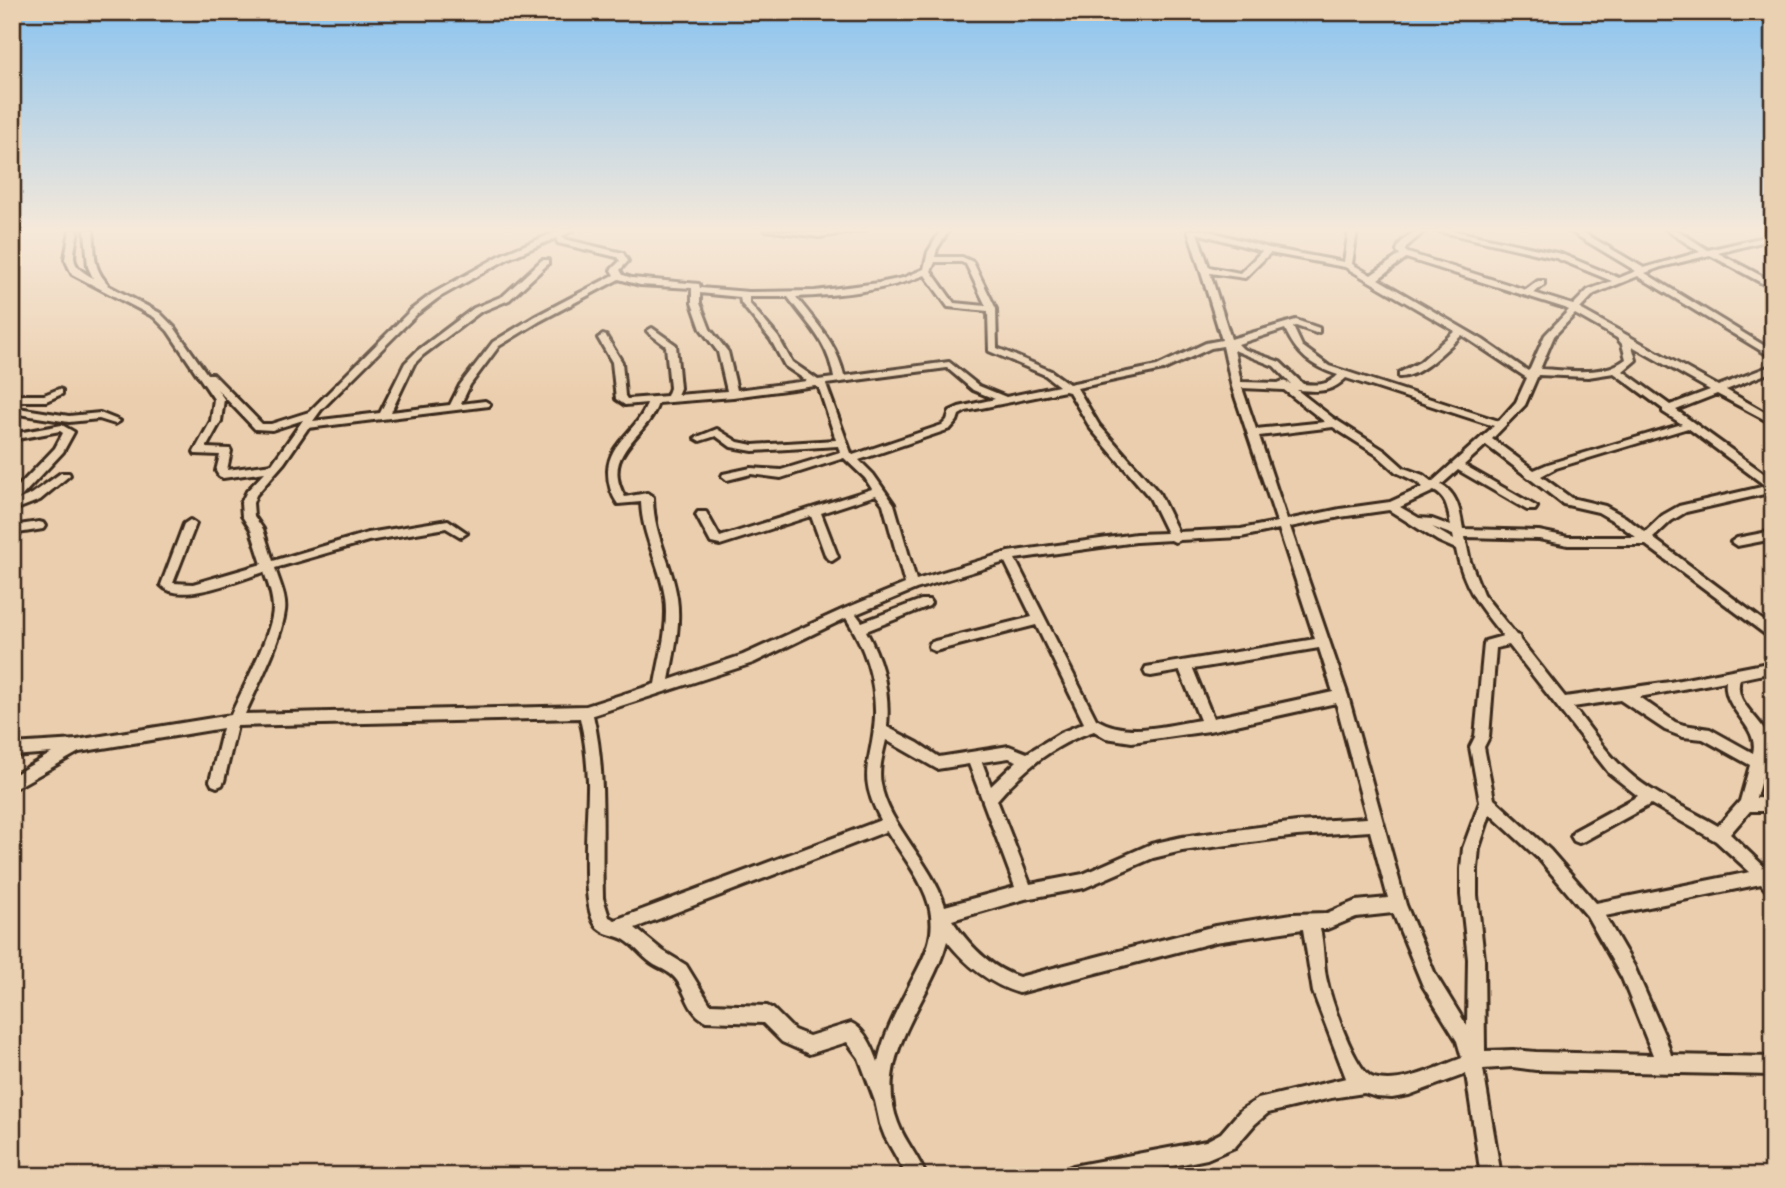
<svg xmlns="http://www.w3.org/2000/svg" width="1785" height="1188" font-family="'Shantell Sans',sans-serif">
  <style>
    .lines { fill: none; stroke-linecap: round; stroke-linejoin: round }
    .minor-casing { stroke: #3b2a1e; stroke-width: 6 }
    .minor { fill: #ead1b1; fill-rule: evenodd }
  </style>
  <rect width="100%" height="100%" fill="#ebcead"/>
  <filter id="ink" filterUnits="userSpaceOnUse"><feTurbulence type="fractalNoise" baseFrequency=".0143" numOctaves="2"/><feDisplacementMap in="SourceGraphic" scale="14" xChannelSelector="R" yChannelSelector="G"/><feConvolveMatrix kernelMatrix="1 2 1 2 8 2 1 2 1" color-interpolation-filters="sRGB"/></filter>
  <g filter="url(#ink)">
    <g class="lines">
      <defs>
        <g id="minor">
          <path d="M70,230H78C74,257 67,264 93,278L88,267L85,230H93C96,253 91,266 108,284L107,285L160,313L174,327L207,374H213L262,424H271L309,412L411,310L432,294L503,254L561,230H573L562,236L564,239L623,253L628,261L620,270L623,275L632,278L699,284L700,288L749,292L815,291L879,283L903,278L924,269L928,252L941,230H949L937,249L935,257H962L973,262L996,309L997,348L1051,371L1069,384L1157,366L1206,343L1222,340L1188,230H1205L1269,248L1344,262L1349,230H1357L1352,264L1371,275L1400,255L1397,251C1400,239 1414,230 1426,230L1406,247L1405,251L1408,253L1526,290L1538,281H1544V285L1534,293L1573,305L1588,290L1612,281L1556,258L1434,230H1451L1561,254L1619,278L1636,271L1568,230H1579L1644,268L1700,252L1667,230H1677L1708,250L1773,235V239L1718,253L1773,282V289L1710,255L1661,267L1645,273L1773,351V358L1638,276L1594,294L1580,309L1718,386L1773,365V371L1726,390L1773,417V424L1717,394L1676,410L1773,480V492L1686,512L1671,521L1653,538L1773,628V640L1646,545H1568L1539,539L1465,537L1470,561L1483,594L1516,635L1519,636L1520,640L1565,697L1670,682L1773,662V672L1740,679C1732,706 1766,718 1769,743C1770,754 1759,785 1756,798L1773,799V811H1750L1730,834L1773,875V893L1767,891L1761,884L1605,916L1634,966L1666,1039L1671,1055L1773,1057V1075L1536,1070L1513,1067L1483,1069L1501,1176H1481L1466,1074L1409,1095L1392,1098L1376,1097L1364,1093L1331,1098L1268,1113L1255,1124L1235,1147L1207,1159L1123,1176H1064L1066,1169L1073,1166L1206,1141L1221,1133L1241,1110L1258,1099L1346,1078L1313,992L1303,929L1215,942L1019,993C989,984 966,965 947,941C931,1001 872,1056 898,1123C905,1142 919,1157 926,1176H907L885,1137L880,1124L875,1101L859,1058L847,1042L809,1054L782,1042L763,1023L706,1021C686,1012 687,988 672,975C665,969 656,967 649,961C641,955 635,946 625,940C615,934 607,936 598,928C578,909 589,810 588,781C587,760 585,739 580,718L237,726L224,781L222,785L217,787L212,785L210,781L223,728L79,752L12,790V776L52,753L12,756V744L77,740L231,715C242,690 272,634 273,609C273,596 268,583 264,572C241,579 179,606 161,585L184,524L190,520L196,524L173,583L193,584L262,564L251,530L242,516L241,503L247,491L265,472L223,478L219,476L216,471L220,455L195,454L194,452L211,421L214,399L168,331L154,317L72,274L65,259ZM1197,233L1262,251L1240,273L1209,267ZM556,238L558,243L617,257L620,261L611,270L614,275L534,317L493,342L460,385L450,405L391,412L414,364L423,355L480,312L509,300L548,264V260H542L503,296L474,308L417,351L405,363L380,413L313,421L321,410L417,314L438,298L509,258ZM1270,253L1345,267L1455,331L1420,362L1399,373V377C1420,378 1446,349 1462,335L1527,378L1516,402L1499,421L1329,366L1302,346L1293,327L1296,326L1316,333L1319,332V328L1296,320L1231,339L1210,273L1245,278ZM1406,258L1565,308L1569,310L1545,335L1530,369L1528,371L1483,340L1378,279ZM935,262H961L966,264L986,306L954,303L931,271ZM925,275L948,307L988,311L989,351L1045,375L1059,386L1006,397L979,386L949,362L844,376C837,343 816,323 796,297C840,295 885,291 925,275ZM619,279L640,285L692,288V303L701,329L718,352L727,391L677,395L680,388L676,345L652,328L647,331L649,333L666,346L670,388L667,396L627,399L625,396L622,362L606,336L603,335L598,338L612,362L616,399L625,405L647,403C639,430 609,441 608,471C608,484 611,494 618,504L641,502C642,536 660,564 665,597C669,626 660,656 655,684L586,706L245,714C258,685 281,642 285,611C287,597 279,582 275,568L368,541L446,528L461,537L467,533L448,520L368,533L273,561L263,529L254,516L253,503L256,495L284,463L308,428L489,406L490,404L485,401L461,404L470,385L499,346L540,321ZM700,293L740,297L741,303L771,340L785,366L807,381L737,390L728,352L710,329L700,303ZM749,297H788C808,325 828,341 834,378L818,380L792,362L778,337L749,303ZM1575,314L1617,338L1622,344L1626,359C1603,377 1568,370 1540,369L1554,336ZM1285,329C1297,355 1311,366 1338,375C1327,386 1318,385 1303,384L1280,362L1243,349L1238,344ZM1223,346L1232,387L1277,522L1241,529L1178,532L1159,493L1099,425L1077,388L1163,370L1211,348ZM1632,346L1710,390L1670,405L1623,371L1636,360ZM1234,350L1274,366L1291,384L1283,381L1278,383L1241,382ZM947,368L973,390L995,399L959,407L950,411L947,420L942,425L853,455L851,453L826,384ZM1614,373L1663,409V412L1682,424L1548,464L1534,470L1492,439L1525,405L1538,375L1588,377ZM1346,378L1494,426L1432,482L1423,475L1404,468L1385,451L1333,418L1297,390C1318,391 1330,394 1346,378ZM815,386L819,388L836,440L753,445L738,442L717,429L695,438L700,441L716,436L731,447L753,451L838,446L840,452L781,470L751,468L723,474L722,476L727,480L751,474L781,478L844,458L865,478L872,489L720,537L706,512H698L696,515L711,543L720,545L811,516L826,557L832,561L838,557L821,513L876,495L883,504L905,584L844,609L743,655L669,680C674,653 681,625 677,598C672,562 653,536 653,497L647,493L625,497C599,452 648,437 658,403L733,397ZM1242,388L1284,390L1325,422L1256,429ZM217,389L255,429L272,430L303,420L272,464L227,470L231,451L230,449L206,448L221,421L224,399ZM1065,391L1069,392L1091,429L1150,498L1167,533L1136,534L1008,552L916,580L894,504L873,474L859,460L950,429L957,421L959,415L966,411ZM1333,427L1377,455L1396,472L1415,481L1423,487L1390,502L1340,509L1287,520L1259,436ZM1688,428L1766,486L1679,506L1663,515L1645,532L1625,517L1605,506L1571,498L1541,476L1556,468ZM1486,445L1563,504L1598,512L1617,523L1636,537H1568L1539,531L1463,529C1460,512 1458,494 1441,485L1458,470L1527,510H1535L1537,507L1464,465ZM1434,491C1448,498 1448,511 1451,526L1432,519L1419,518L1400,507ZM1389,510L1438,541L1456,549C1463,586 1480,608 1503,636L1485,641L1484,644L1475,737L1470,747L1480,802L1463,848L1461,869V895L1468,959L1467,1026L1435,974L1406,905L1348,696L1290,527L1340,517ZM1432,527L1453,535L1454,540ZM1279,529L1315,639L1146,667L1144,671L1146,675L1151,676L1180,671L1200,720C1165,725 1128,738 1096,719L1015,559L1136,542L1171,540L1175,542L1180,540L1241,537ZM1005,562L1032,617L935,641L930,643L929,646L930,649L935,651L1036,625L1084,723L1060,733L1027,753L1009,746L939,757L918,743L887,727C890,693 883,661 866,631L929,606L931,603L929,600H921L862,622L856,614L916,589ZM846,618C865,647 876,681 875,716C873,763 855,772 881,820L615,920L609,917L603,898C601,837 607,775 593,715L753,663ZM1509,645L1609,773L1638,796L1574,831L1571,836L1574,841L1579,843L1584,841L1651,804L1716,841L1750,872L1596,903L1550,850L1494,799L1484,747L1489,737L1496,648ZM1319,648L1333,692L1213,718L1193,669ZM1726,681C1722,710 1760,726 1753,753L1710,729L1684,725L1675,722L1639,697ZM1620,700L1665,730L1683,737L1703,739L1750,765L1740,801L1718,826C1688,808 1655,796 1629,773C1607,755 1591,729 1573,707ZM1336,703L1367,818L1297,822L1182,837L1151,844L1083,874L1030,884L997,800C1023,769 1055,744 1094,731L1106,738L1132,742L1209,731ZM886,740L937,769L969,764L1015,887L945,906C932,863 887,824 881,784C878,769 883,754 886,740ZM1009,758L1017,761L991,786L982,762ZM1490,814L1540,860L1587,916L1622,978L1653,1055L1536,1052L1513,1050L1485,1051L1484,959L1477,895V869L1479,848ZM887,831C900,852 917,873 926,896C941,935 923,958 906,992C895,1014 883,1037 878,1062C873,1048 865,1029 851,1023L809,1036L794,1030L773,1009L767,1006L710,1004L686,965L663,951L635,928ZM1370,831L1388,898L1356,901L1327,913L1292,914L1215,926L1019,977C990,968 968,944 952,920L1025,899L1084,888L1153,858L1182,851L1297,836ZM1393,913L1423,986L1457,1041L1462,1058C1438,1067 1400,1086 1374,1078C1355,1073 1330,997 1326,977C1323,961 1324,945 1320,929H1327L1356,917Z"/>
          <polygon points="765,230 819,233 866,230 819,237"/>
          <polygon points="59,389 62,390 62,394 46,401 12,401 12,395 44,395"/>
          <polygon points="12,407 69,416 100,413 120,421 115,424 99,419 69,422 12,413"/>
          <polygon points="62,425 74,432 63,452 18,500 32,494 61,473 69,473 70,475 40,500 12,511 12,493 55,448 63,433 60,431 12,440 12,434"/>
          <polygon points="39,522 43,523 45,526 43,529 12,534 12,526"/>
          <polygon points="1773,531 1773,539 1737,546 1731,542 1737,538"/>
        </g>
      </defs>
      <use href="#minor" class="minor-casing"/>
      <use href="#minor" class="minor"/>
    </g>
  </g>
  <linearGradient id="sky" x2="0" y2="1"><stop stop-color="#89c3f0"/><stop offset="0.58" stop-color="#f6e9da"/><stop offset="1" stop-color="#f6e9da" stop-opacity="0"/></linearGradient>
  <rect width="1785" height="397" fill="url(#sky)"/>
  <rect width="1785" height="1188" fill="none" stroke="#ead1b1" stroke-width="42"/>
  <rect x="21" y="21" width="1743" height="1146" fill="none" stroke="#3b2a1e" stroke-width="2.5" filter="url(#ink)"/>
</svg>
